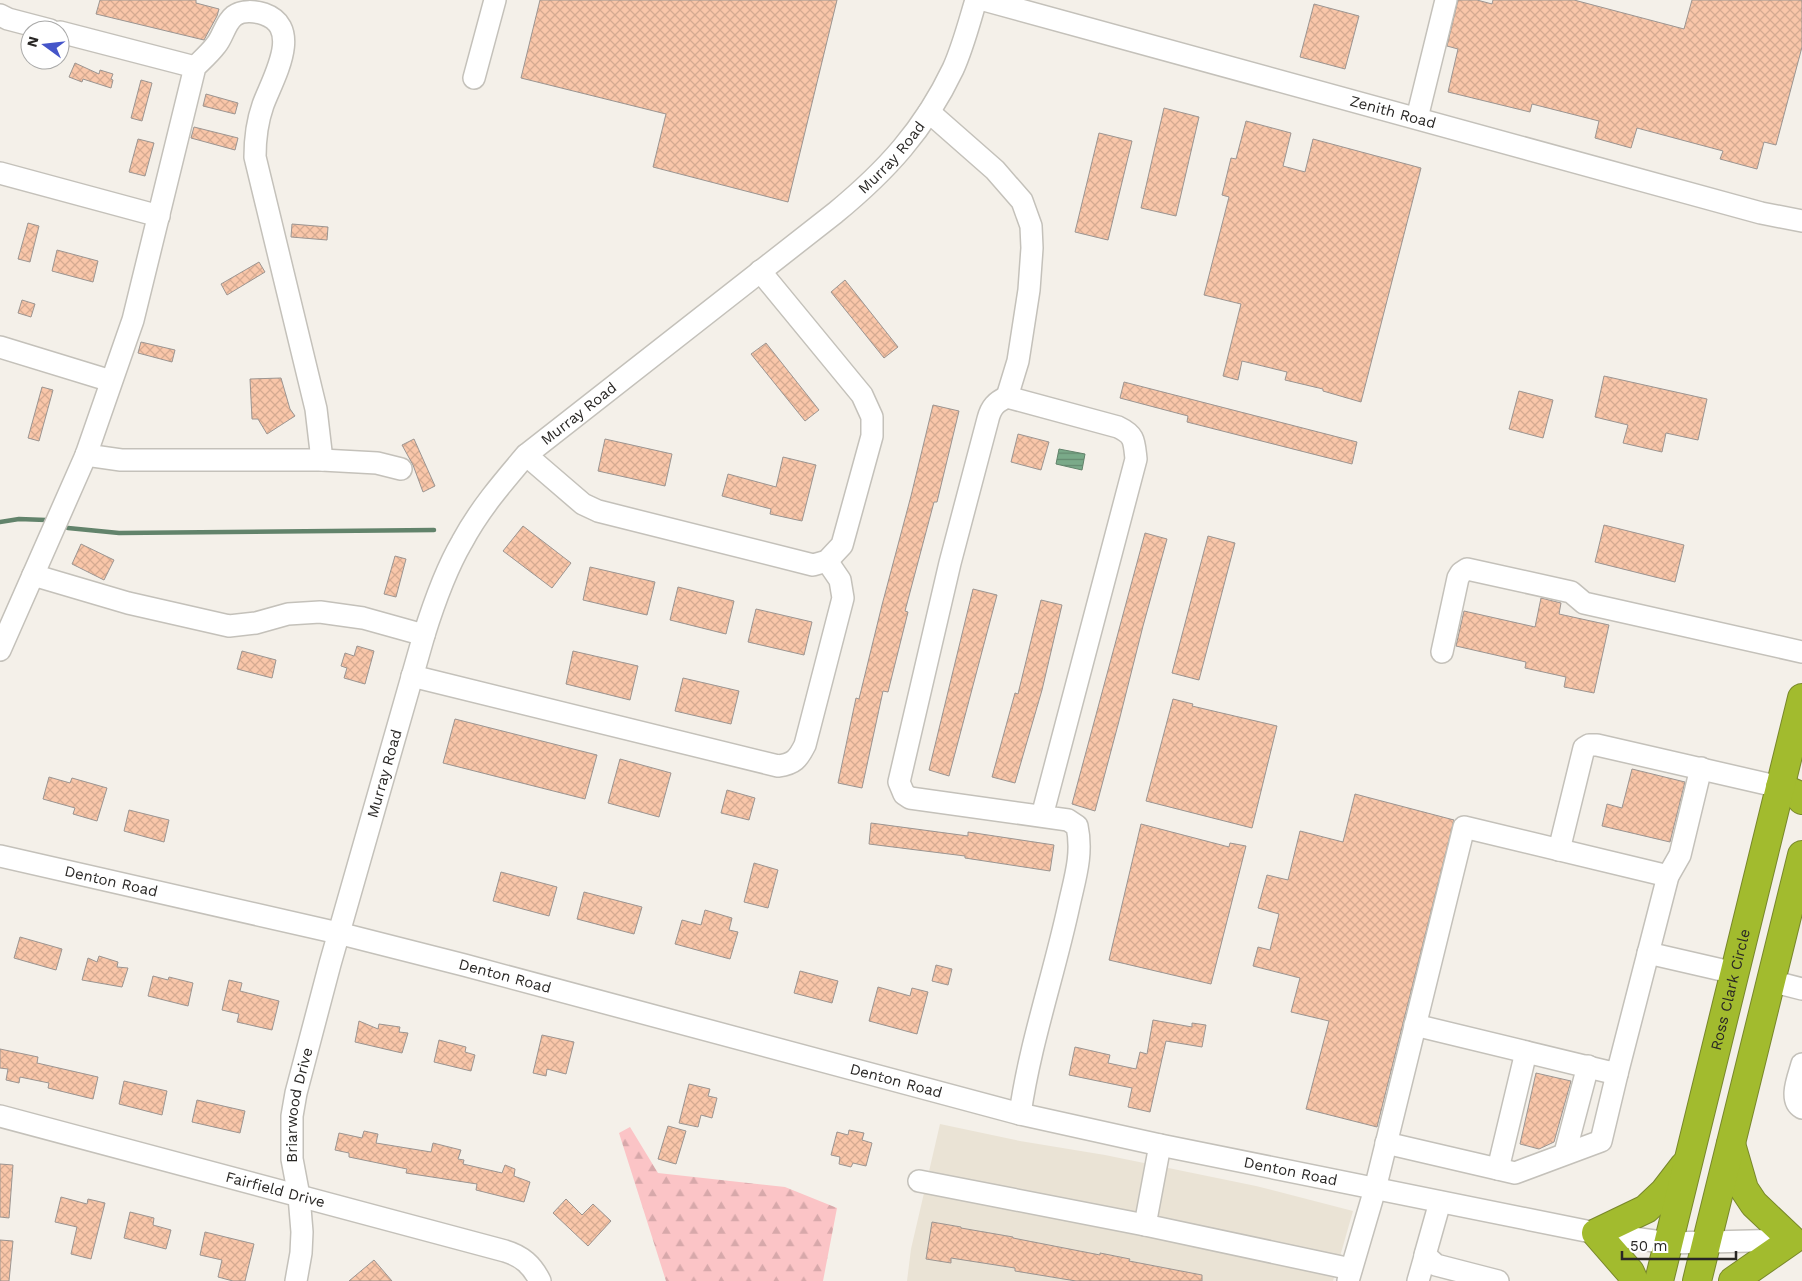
<svg xmlns="http://www.w3.org/2000/svg" width="1802" height="1281" font-family="'Work Sans',sans-serif">
  <style>
    .built { fill: #eae3d5 }
    .forest { fill: url(#forest-firs) }
    .water { fill: url(#water-rules); stroke: #62836b }
    .lines { fill: none; stroke-linecap: round; stroke-linejoin: round }
    .stream { stroke: #62836b; stroke-width: 4.5 }
    .building { fill: url(#building-cross-hatch); stroke: #9c9591 }
    .minor-casing { stroke: #c4c1ba; stroke-width: 24 }
    .highway-casing { stroke: #78872b; stroke-width: 30 }
    .minor { stroke: #fff; stroke-width: 21 }
    .highway { stroke: #a2bb2e; stroke-width: 28 }
    .labels { text-anchor: middle; stroke-width: 4; stroke-linejoin: round; paint-order: stroke }
    .street-label { font-size: 15px; fill: #292725; stroke: #fff }
  </style>
  <defs>
    <pattern id="forest-firs" width="22" height="20" patternUnits="userSpaceOnUse" patternTransform="scale(1.25)"><rect width="22" height="20" fill="#fbc4c6"/><path d="M5 1l3.5 6h-7zM16 11l3.5 6h-7z" fill="#d7a8aa"/></pattern>
    <pattern id="water-rules" width="6" height="5" patternUnits="userSpaceOnUse" patternTransform="scale(1.25)"><rect width="6" height="5" fill="#7aaa89"/><path d="M0 2.5h6" fill="none" stroke="#648a70"/></pattern>
    <pattern id="building-cross-hatch" width="8" height="8" patternUnits="userSpaceOnUse" patternTransform="scale(1.25)"><rect width="8" height="8" fill="#f9c6a9"/><path d="M0 0l8 8M0 8l8-8" fill="none" stroke="#d5aa91"/></pattern>
  </defs>
  <rect width="100%" height="100%" fill="#f4f0e9"/>
  <polygon class="built" points="940,1124 1020,1141 1105,1155 1256,1186 1353,1211 1333,1281 907,1281 911,1249"/>
  <polygon class="forest" points="630,1127 658,1173 785,1187 837,1208 823,1281 666,1281 619,1133"/>
  <polygon class="water" points="1059,449 1085,454 1082,470 1056,464"/>
  <g class="lines">
    <g class="stream">
      <polyline points="0,522 19,519 46,520"/>
      <polyline points="68,528 119,533 434,530"/>
    </g>
  </g>
  <g class="building">
    <polygon points="100,0 196,0 196,3 219,9 217,16 204,40 96,14"/>
    <polygon points="540,0 837,0 788,202 653,167 666,114 521,78"/>
    <polygon points="1458,0 1477,0 1492,4 1493,0 1574,0 1684,29 1692,0 1802,0 1802,47 1776,145 1764,142 1757,169 1720,159 1723,151 1637,128 1631,148 1595,138 1599,121 1532,104 1530,112 1448,92 1458,49 1447,46"/>
    <polygon points="1314,4 1359,16 1345,69 1300,57"/>
    <polygon points="75,63 99,74 100,70 113,74 111,79 113,80 111,88 83,79 82,82 69,77"/>
    <polygon points="141,80 152,83 142,121 131,118"/>
    <polygon points="206,94 238,103 235,114 203,106"/>
    <polygon points="1164,108 1199,117 1176,216 1141,208"/>
    <polygon points="1246,121 1291,133 1283,166 1305,172 1313,139 1421,168 1361,402 1323,391 1323,389 1285,380 1287,372 1242,361 1238,380 1223,376 1241,304 1204,295 1229,197 1222,195 1231,158 1236,159"/>
    <polygon points="194,127 238,138 235,150 191,138"/>
    <polygon points="1099,133 1132,141 1108,240 1075,232"/>
    <polygon points="138,139 154,143 145,176 129,172"/>
    <polygon points="28,223 39,226 30,262 18,259"/>
    <polygon points="292,224 328,227 327,240 291,237"/>
    <polygon points="57,250 98,261 93,282 52,271"/>
    <polygon points="259,262 265,272 227,295 221,284"/>
    <polygon points="845,280 898,347 884,358 831,292"/>
    <polygon points="22,300 35,304 31,317 18,313"/>
    <polygon points="141,342 175,350 172,362 138,353"/>
    <polygon points="766,343 819,410 805,421 751,354"/>
    <polygon points="1604,376 1707,399 1698,440 1666,433 1662,452 1623,443 1628,425 1595,417"/>
    <polygon points="281,378 290,409 295,416 267,434 258,419 252,419 250,379"/>
    <polygon points="1124,382 1357,442 1352,464 1187,422 1188,416 1120,398"/>
    <polygon points="42,387 53,390 39,441 28,438"/>
    <polygon points="1519,391 1553,400 1543,438 1509,429"/>
    <polygon points="933,405 959,411 937,502 934,502 905,611 908,612 888,692 883,691 862,788 838,783 856,698 859,699 882,605 911,496"/>
    <polygon points="1018,434 1049,442 1041,470 1011,462"/>
    <polygon points="414,439 435,486 423,492 413,465 402,445"/>
    <polygon points="605,439 672,454 665,486 598,471"/>
    <polygon points="783,457 816,465 802,521 770,514 771,509 722,496 728,474 776,487"/>
    <polygon points="1604,525 1684,545 1675,582 1595,562"/>
    <polygon points="523,526 571,563 552,588 503,551"/>
    <polygon points="1145,533 1167,539 1143,626 1119,721 1095,811 1072,804"/>
    <polygon points="1208,536 1235,543 1199,680 1172,673"/>
    <polygon points="81,544 114,560 104,580 72,564"/>
    <polygon points="395,556 406,559 396,597 384,594"/>
    <polygon points="590,567 655,582 647,615 583,600"/>
    <polygon points="678,587 734,601 726,634 670,620"/>
    <polygon points="973,589 997,595 949,776 929,770"/>
    <polygon points="1541,598 1561,603 1559,614 1609,625 1594,693 1564,687 1566,677 1525,668 1526,662 1456,646 1464,611 1535,627"/>
    <polygon points="1041,600 1062,605 1042,690 1015,783 992,777 1015,693 1018,694"/>
    <polygon points="756,609 812,622 804,655 748,642"/>
    <polygon points="357,646 374,651 365,684 344,678 347,668 341,666 345,653 354,656"/>
    <polygon points="242,651 276,660 272,678 237,669"/>
    <polygon points="573,651 638,666 630,700 566,684"/>
    <polygon points="683,678 739,691 731,724 675,711"/>
    <polygon points="1173,699 1193,704 1192,706 1277,726 1252,828 1146,801"/>
    <polygon points="455,719 597,755 585,799 443,763"/>
    <polygon points="620,759 671,773 659,817 608,803"/>
    <polygon points="1632,769 1685,782 1670,842 1602,826 1607,804 1622,808"/>
    <polygon points="49,777 70,783 72,778 107,788 97,821 73,814 75,808 43,799"/>
    <polygon points="727,790 755,798 749,820 721,813"/>
    <polygon points="1355,794 1454,820 1377,1127 1306,1109 1329,1021 1291,1012 1300,978 1253,966 1258,947 1270,950 1279,914 1258,908 1267,875 1288,880 1300,831 1343,842"/>
    <polygon points="129,810 169,820 164,842 124,831"/>
    <polygon points="871,823 968,836 968,832 1054,845 1050,871 965,858 965,856 869,844"/>
    <polygon points="1141,824 1229,847 1230,843 1246,846 1211,984 1109,960"/>
    <polygon points="754,863 778,870 768,908 744,902"/>
    <polygon points="501,872 557,887 549,916 493,901"/>
    <polygon points="584,892 642,907 634,934 577,919"/>
    <polygon points="705,910 732,918 729,930 738,932 730,959 675,944 682,920 701,925"/>
    <polygon points="20,937 62,949 56,970 14,958"/>
    <polygon points="99,956 118,962 117,967 128,968 122,987 82,980 88,958 97,962"/>
    <polygon points="936,965 952,969 948,985 932,981"/>
    <polygon points="800,971 838,981 832,1003 794,993"/>
    <polygon points="153,976 168,980 169,977 193,983 188,1006 148,996"/>
    <polygon points="229,980 242,983 240,991 279,1001 272,1030 237,1022 239,1014 222,1010"/>
    <polygon points="878,987 910,996 912,988 928,992 917,1034 869,1021"/>
    <polygon points="1153,1020 1192,1027 1192,1023 1206,1025 1202,1047 1166,1041 1150,1112 1128,1107 1132,1088 1069,1075 1075,1047 1110,1055 1108,1063 1136,1069 1140,1052 1147,1054"/>
    <polygon points="359,1021 378,1029 379,1024 400,1027 399,1032 408,1033 402,1053 355,1042"/>
    <polygon points="542,1035 574,1042 566,1074 547,1069 546,1076 533,1073"/>
    <polygon points="439,1040 466,1047 465,1052 475,1055 471,1071 434,1062"/>
    <polygon points="0,1049 38,1057 37,1063 98,1077 93,1099 48,1088 49,1083 20,1077 19,1083 6,1080 8,1069 0,1068"/>
    <polygon points="1536,1073 1571,1081 1554,1142 1539,1149 1520,1144"/>
    <polygon points="124,1081 167,1091 162,1115 119,1104"/>
    <polygon points="689,1084 710,1089 708,1096 717,1098 712,1118 701,1115 698,1127 679,1123"/>
    <polygon points="197,1100 245,1111 240,1133 192,1122"/>
    <polygon points="668,1126 686,1131 676,1164 658,1159"/>
    <polygon points="849,1130 864,1133 862,1140 872,1143 866,1166 853,1163 851,1167 839,1164 840,1157 831,1155 837,1132 848,1135"/>
    <polygon points="364,1131 378,1134 376,1143 431,1152 433,1143 461,1150 458,1159 464,1160 463,1164 502,1173 505,1165 515,1169 514,1176 530,1182 524,1202 476,1190 477,1184 406,1173 407,1169 349,1157 349,1153 335,1150 339,1133 362,1138"/>
    <polygon points="0,1164 13,1165 9,1218 0,1217"/>
    <polygon points="61,1197 87,1204 88,1199 105,1203 91,1259 71,1254 77,1227 55,1222"/>
    <polygon points="566,1199 582,1215 593,1204 611,1221 588,1246 553,1213"/>
    <polygon points="130,1212 154,1218 153,1225 171,1230 166,1249 124,1238"/>
    <polygon points="932,1222 961,1227 961,1228 1013,1237 1013,1238 1100,1255 1100,1253 1130,1259 1129,1261 1202,1275 1202,1281 1076,1281 1015,1271 1015,1268 951,1258 951,1263 926,1259"/>
    <polygon points="205,1232 254,1244 245,1281 233,1281 218,1277 222,1260 200,1255"/>
    <polygon points="0,1240 13,1241 9,1281 0,1281"/>
    <polygon points="374,1260 392,1281 349,1281"/>
  </g>
  <g class="lines">
    <defs>
      <g id="minor">
        <path id="s1" d="M984,0L1761,213L1802,221"/>
        <polyline points="0,15 8,19 50,30"/>
        <polyline points="60,32 195,67"/>
        <polyline points="474,78 495,0"/>
        <polyline points="929,112 995,170 1022,201 1031,226 1032,248 1029,290 1018,361 1007,397"/>
        <polyline points="1417,118 1446,0"/>
        <polyline points="0,173 159,216"/>
        <polyline points="0,347 111,381"/>
        <polyline points="86,455 121,460 322,460 377,463 401,469"/>
        <polyline points="526,455 583,504 598,511 813,565 827,561 842,545 872,436 872,417 862,395 760,271"/>
        <polyline points="33,575 128,603 229,626 256,623 288,614 320,612 363,618 424,635"/>
        <path d="M0,650L86,455L133,320L195,67C202,60 210,53 216,45C223,37 225,23 234,16C242,10 255,11 264,14C304,28 272,80 263,105C257,122 255,139 255,157L316,409L322,460"/>
        <polyline points="1442,652 1458,578 1461,573 1467,569 1571,592 1584,603 1802,652"/>
        <path d="M412,676L778,766C794,764 798,759 805,745L843,598L840,580L827,561"/>
        <polyline points="1559,850 1584,748 1589,745 1597,745 1780,787"/>
        <path id="s2" d="M0,856L338,933L464,965L1020,1114L1160,1145L1596,1233L1669,1243L1794,1240"/>
        <polyline points="1648,953 1735,973"/>
        <polyline points="1771,981 1802,989"/>
        <polyline points="1415,1025 1617,1074 1668,876 1680,855 1701,768"/>
        <path d="M1802,1064C1799,1076 1788,1100 1802,1108"/>
        <path d="M1020,1114C1030,1043 1054,975 1069,905C1075,878 1083,854 1077,826L1068,820L910,798L904,794L899,782L950,563L988,419C991,407 996,402 1007,397L1118,427C1135,435 1134,441 1136,459L1042,816"/>
        <path id="s3" d="M0,1116L505,1251C522,1256 532,1265 540,1281"/>
        <polyline points="1386,1143 1515,1173 1601,1141 1617,1074"/>
        <polyline points="1565,1153 1588,1066"/>
        <polyline points="1498,1169 1526,1052"/>
        <polyline points="919,1181 1145,1225 1351,1269"/>
        <polyline points="1440,1202 1425,1255 1436,1265 1498,1281"/>
        <polyline points="1145,1225 1160,1145"/>
        <path id="s4" d="M296,1281L301,1253L302,1232L299,1196L292,1159V1116L296,1093L330,964L424,635C434,603 445,571 462,542C479,510 503,482 526,455L835,213C886,171 924,130 953,69C963,47 969,23 976,0"/>
        <polyline points="1348,1281 1375,1189 1464,827 1668,876"/>
        <polyline points="1418,1281 1426,1253"/>
      </g>
      <g id="highway">
        <polyline points="1780,787 1798,795 1802,800"/>
        <polyline points="1731,1144 1744,1189 1754,1204 1792,1240 1733,1281"/>
        <polyline points="1634,1281 1630,1272 1596,1233 1646,1209 1664,1192 1684,1166"/>
        <path id="s5" d="M1659,1281L1802,698"/>
        <polyline points="1697,1281 1802,855"/>
      </g>
    </defs>
    <use href="#minor" class="minor-casing"/>
    <use href="#highway" class="highway-casing"/>
    <use href="#minor" class="minor"/>
    <use href="#highway" class="highway"/>
  </g>
  <g class="labels">
    <g class="street-label">
      <text dy="5" stroke="none"><textPath href="#s1" startOffset="424">Zenith Road</textPath></text>
      <text dy="5" stroke="none"><textPath href="#s4" startOffset="1346">Murray Road</textPath></text>
      <text dy="5" stroke="none"><textPath href="#s4" startOffset="941">Murray Road</textPath></text>
      <text dy="5" stroke="none"><textPath href="#s4" startOffset="521">Murray Road</textPath></text>
      <text dy="5" stroke="none"><textPath href="#s2" startOffset="114">Denton Road</textPath></text>
      <text dy="5" stroke="none"><textPath href="#s2" startOffset="519">Denton Road</textPath></text>
      <text dy="5" stroke="none"><textPath href="#s5" startOffset="300">Ross Clark Circle</textPath></text>
      <text dy="5" stroke="none"><textPath href="#s2" startOffset="924">Denton Road</textPath></text>
      <text dy="5" stroke="none"><textPath href="#s4" startOffset="178">Briarwood Drive</textPath></text>
      <text dy="5" stroke="none"><textPath href="#s2" startOffset="1329">Denton Road</textPath></text>
      <text dy="5" stroke="none"><textPath href="#s3" startOffset="285">Fairfield Drive</textPath></text>
    </g>
  </g>
  <g transform="translate(45 45) rotate(285)"><circle r="24" fill="#ffffff" stroke="#a9a9a8"/>
  <path d="M0-4L9 19L0 12L-9 19Z" fill="#4555c9"/>
  <text y="-8" font-size="14" font-weight="bold" text-anchor="middle" fill="#292725">N</text>
  </g>
  <path d="M1622 1251v8h114v-8" fill="none" stroke="#292725" stroke-width="2.5"/>
  <text x="1630" y="1251" font-size="15" fill="#292725" stroke="#ffffff" stroke-width="4" paint-order="stroke">50 m</text>
</svg>
